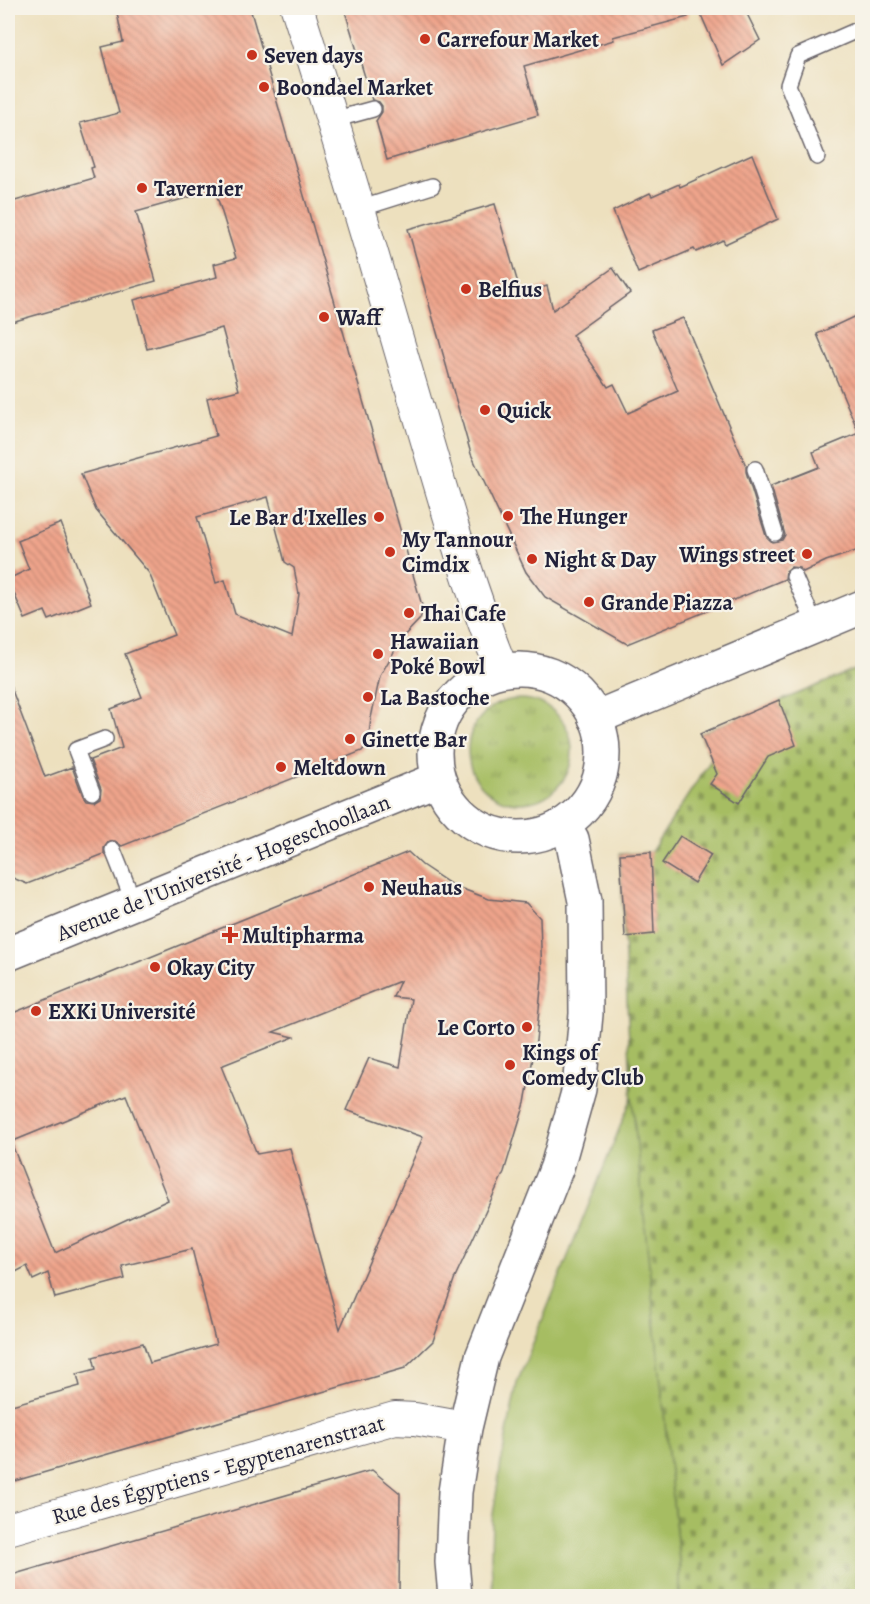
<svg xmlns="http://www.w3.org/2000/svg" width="870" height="1604" font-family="Alegreya,serif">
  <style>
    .grass { fill: url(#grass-tufts); stroke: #64704e; stroke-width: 1.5 }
    .cemetery { fill: url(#cemetery-stones); stroke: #64704e; stroke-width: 1.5 }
    .green { fill: #a6bd62; stroke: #64704e; stroke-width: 1.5 }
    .building { fill: url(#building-back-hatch); fill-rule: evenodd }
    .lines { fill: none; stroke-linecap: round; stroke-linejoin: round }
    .service-casing { stroke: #696469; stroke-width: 18 }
    .minor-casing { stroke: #696469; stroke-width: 34 }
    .tertiary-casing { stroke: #696469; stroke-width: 36 }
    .service { stroke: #fff; stroke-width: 15 }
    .minor { stroke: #fff; stroke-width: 32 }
    .tertiary { stroke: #fff; stroke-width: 33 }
    .poi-dot { fill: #c8321e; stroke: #f7f3e8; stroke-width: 2 }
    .labels { text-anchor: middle; stroke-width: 4.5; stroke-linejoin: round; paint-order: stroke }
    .poi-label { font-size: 22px; font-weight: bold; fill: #22223b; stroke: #f7f3e8; text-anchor: start }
    .street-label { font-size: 22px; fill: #22223b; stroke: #f7f3e8 }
  </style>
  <defs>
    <pattern id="grass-tufts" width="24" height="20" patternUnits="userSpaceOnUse" patternTransform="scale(1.5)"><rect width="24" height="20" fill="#a6bd62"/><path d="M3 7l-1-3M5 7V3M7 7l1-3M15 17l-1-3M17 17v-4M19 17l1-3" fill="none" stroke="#879952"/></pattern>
    <pattern id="cemetery-stones" width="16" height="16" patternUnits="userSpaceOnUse" patternTransform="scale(1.5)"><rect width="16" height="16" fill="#a6bd62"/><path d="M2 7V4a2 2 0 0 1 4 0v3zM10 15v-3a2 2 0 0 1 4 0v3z" fill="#879952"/></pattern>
    <pattern id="building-back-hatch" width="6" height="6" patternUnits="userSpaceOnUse" patternTransform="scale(1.5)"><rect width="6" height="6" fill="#efa48b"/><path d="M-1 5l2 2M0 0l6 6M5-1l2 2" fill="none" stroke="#c18573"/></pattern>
  </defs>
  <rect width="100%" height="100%" fill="#f7f3e8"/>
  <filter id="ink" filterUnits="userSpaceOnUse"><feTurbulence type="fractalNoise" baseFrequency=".0167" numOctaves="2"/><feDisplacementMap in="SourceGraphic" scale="12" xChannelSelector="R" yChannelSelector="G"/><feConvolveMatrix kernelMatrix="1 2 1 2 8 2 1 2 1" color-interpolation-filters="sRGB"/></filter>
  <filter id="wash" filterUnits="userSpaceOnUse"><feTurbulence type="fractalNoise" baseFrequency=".008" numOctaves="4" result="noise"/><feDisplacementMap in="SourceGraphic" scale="24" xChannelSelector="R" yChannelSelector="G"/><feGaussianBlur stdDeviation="1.35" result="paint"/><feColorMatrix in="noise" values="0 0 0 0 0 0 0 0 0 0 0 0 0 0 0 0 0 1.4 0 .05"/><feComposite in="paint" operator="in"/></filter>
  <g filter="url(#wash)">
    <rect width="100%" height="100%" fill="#ede0be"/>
    <circle class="grass" cx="520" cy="751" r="52"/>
    <polygon class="cemetery" points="862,667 862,1596 679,1596 679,1561 632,1105 620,854 651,852 711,760 700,734"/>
    <polygon class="green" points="632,1097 679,1561 679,1596 493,1596 491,1557 492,1521 501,1463 517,1383"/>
    <g id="blocks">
      <g class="building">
        <path d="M116,8H250L423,609L420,619L398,642L399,643L380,676L371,718L368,743L362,751L122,846L115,841H109L104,848V854L27,884L8,876V685H10L45,777L72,767L83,796L86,800L95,801L100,798L101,789L90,760L122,748L111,709L142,697L125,654L174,635L149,573L96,510L81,474L216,436L207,398L239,390L222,328L147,349L134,300L217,277L214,264L236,258L215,190L136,212L156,281L8,323V203L94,178L91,168L94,167L80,123L119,113L102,47L123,42ZM268,497L285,562L294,568L299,594L292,637L235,614L225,580L216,583L197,517Z"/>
        <polygon points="344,8 687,8 688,17 613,37 614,40 524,66 538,115 387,160 376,121 382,112 382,106 379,102 372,100"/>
        <polygon points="698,8 744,8 760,40 723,65"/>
        <polygon points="752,154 778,219 725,244 723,240 696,252 694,249 638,273 613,211 650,193 652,196 679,184 680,187"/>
        <polygon points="495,204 521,294 547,286 553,310 613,268 630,293 572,335 608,387 614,384 628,413 678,391 652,330 683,318 746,466 746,472 766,536 772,542 782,540 785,535 771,486 819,467 813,452 859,433 817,334 862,313 862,549 826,561 803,572 799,568 791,567 786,571 785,579 627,644 545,597 526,572 471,454 408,229"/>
        <polygon points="61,523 91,603 49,620 45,611 25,619 8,579 29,569 18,541"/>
        <polygon points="779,700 796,745 768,757 739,803 710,784 717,774 700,734"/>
        <polygon points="680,836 711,855 694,883 662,863"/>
        <path d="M408,852L422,865L452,885L489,899L526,903L540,918L542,978L536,1041L525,1103L504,1172L455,1277L433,1341L405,1368L8,1483V1406L80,1386L77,1374L96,1369L93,1357L143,1343L150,1363L216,1344L192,1249L122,1266L125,1279L55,1298L48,1273L33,1280L27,1266L8,1276V1015ZM400,981L393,997L411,999L400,1067L369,1058L346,1110L423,1137L340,1329L290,1148L257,1154L221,1066L294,1037L273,1032ZM126,1095L168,1200L55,1253L11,1142Z"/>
        <polygon points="651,852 654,934 625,937 620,854"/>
        <polygon points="372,1470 400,1493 399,1596 8,1596 8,1576"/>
      </g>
    </g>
  </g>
  <g filter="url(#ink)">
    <use href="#blocks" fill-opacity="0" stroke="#696469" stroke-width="1.5"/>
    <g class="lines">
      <defs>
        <g id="service">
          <polyline points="333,120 373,109"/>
          <polyline points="817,157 788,85 798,56 862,28"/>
          <polyline points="359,209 432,186"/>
          <polyline points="755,469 775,533"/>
          <polyline points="794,576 816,627"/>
          <polyline points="92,792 76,750 105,739"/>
          <polyline points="113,850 134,903"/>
        </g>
        <g id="minor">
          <path d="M297,8C340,140 378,274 417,407C443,495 468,585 502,670"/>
          <polyline points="8,1529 395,1418 415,1419 465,1428"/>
        </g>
        <g id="tertiary">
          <circle cx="519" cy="753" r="84"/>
          <polyline points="595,718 862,607"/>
          <polyline points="8,954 438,779"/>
          <polyline points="455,1596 452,1562 455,1492 465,1428 482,1357 557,1167 579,1089 586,1014 585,901 572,839 562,825"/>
        </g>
      </defs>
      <use href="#service" class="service-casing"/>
      <use href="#minor" class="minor-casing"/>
      <use href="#tertiary" class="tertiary-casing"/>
      <use href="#service" class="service"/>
      <use href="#minor" class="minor"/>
      <use href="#tertiary" class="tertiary"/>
    </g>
  </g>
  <g class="poi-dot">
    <circle cx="425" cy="39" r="6"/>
    <circle cx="252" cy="55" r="6"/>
    <circle cx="264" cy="87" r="6"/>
    <circle cx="142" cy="188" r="6"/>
    <circle cx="466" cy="289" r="6"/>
    <circle cx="324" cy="317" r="6"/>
    <circle cx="485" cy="410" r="6"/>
    <circle cx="508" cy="516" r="6"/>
    <circle cx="379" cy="517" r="6"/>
    <circle cx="390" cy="552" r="6"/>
    <circle cx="807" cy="554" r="6"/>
    <circle cx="532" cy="559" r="6"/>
    <circle cx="589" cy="602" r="6"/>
    <circle cx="409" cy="613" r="6"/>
    <circle cx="378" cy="654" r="6"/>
    <circle cx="368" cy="697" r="6"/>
    <circle cx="350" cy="739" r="6"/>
    <circle cx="281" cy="767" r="6"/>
    <circle cx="369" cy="887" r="6"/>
    <path d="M227 926h6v6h6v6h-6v6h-6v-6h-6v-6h6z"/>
    <circle cx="155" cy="967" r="6"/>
    <circle cx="36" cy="1011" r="6"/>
    <circle cx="527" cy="1027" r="6"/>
    <circle cx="510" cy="1065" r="6"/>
  </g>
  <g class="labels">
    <g class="poi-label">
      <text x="437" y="47">Carrefour Market</text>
      <text x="264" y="63">Seven days</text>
      <text x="276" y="95">Boondael Market</text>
      <text x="154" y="196">Tavernier</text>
      <text x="478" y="297">Belfius</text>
      <text x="336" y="325">Waff</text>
      <text x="497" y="418">Quick</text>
      <text x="520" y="524">The Hunger</text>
      <text x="367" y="525" text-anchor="end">Le Bar d'Ixelles</text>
      <text x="402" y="547">My Tannour<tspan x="402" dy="25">Cimdix</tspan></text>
      <text x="795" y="562" text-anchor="end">Wings street</text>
      <text x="544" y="567">Night &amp; Day</text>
      <text x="601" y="610">Grande Piazza</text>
      <text x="421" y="621">Thai Cafe</text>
      <text x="390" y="649">Hawaiian<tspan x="390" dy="25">Poké Bowl</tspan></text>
      <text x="380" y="705">La Bastoche</text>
      <text x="362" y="747">Ginette Bar</text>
      <text x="293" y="775">Meltdown</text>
      <text x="381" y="895">Neuhaus</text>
      <text x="242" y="943">Multipharma</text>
      <text x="167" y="975">Okay City</text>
      <text x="48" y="1019">EXKi Université</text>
      <text x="515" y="1035" text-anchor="end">Le Corto</text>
      <text x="522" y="1060">Kings of<tspan x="522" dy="25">Comedy Club</tspan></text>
    </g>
    <g class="street-label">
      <text transform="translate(223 867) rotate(-22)" y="8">Avenue de l'Université - Hogeschoollaan</text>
      <text transform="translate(218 1469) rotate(-16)" y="8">Rue des Égyptiens - Egyptenarenstraat</text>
    </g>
  </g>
  <rect width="870" height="1604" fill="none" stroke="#f7f3e8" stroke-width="30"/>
</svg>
